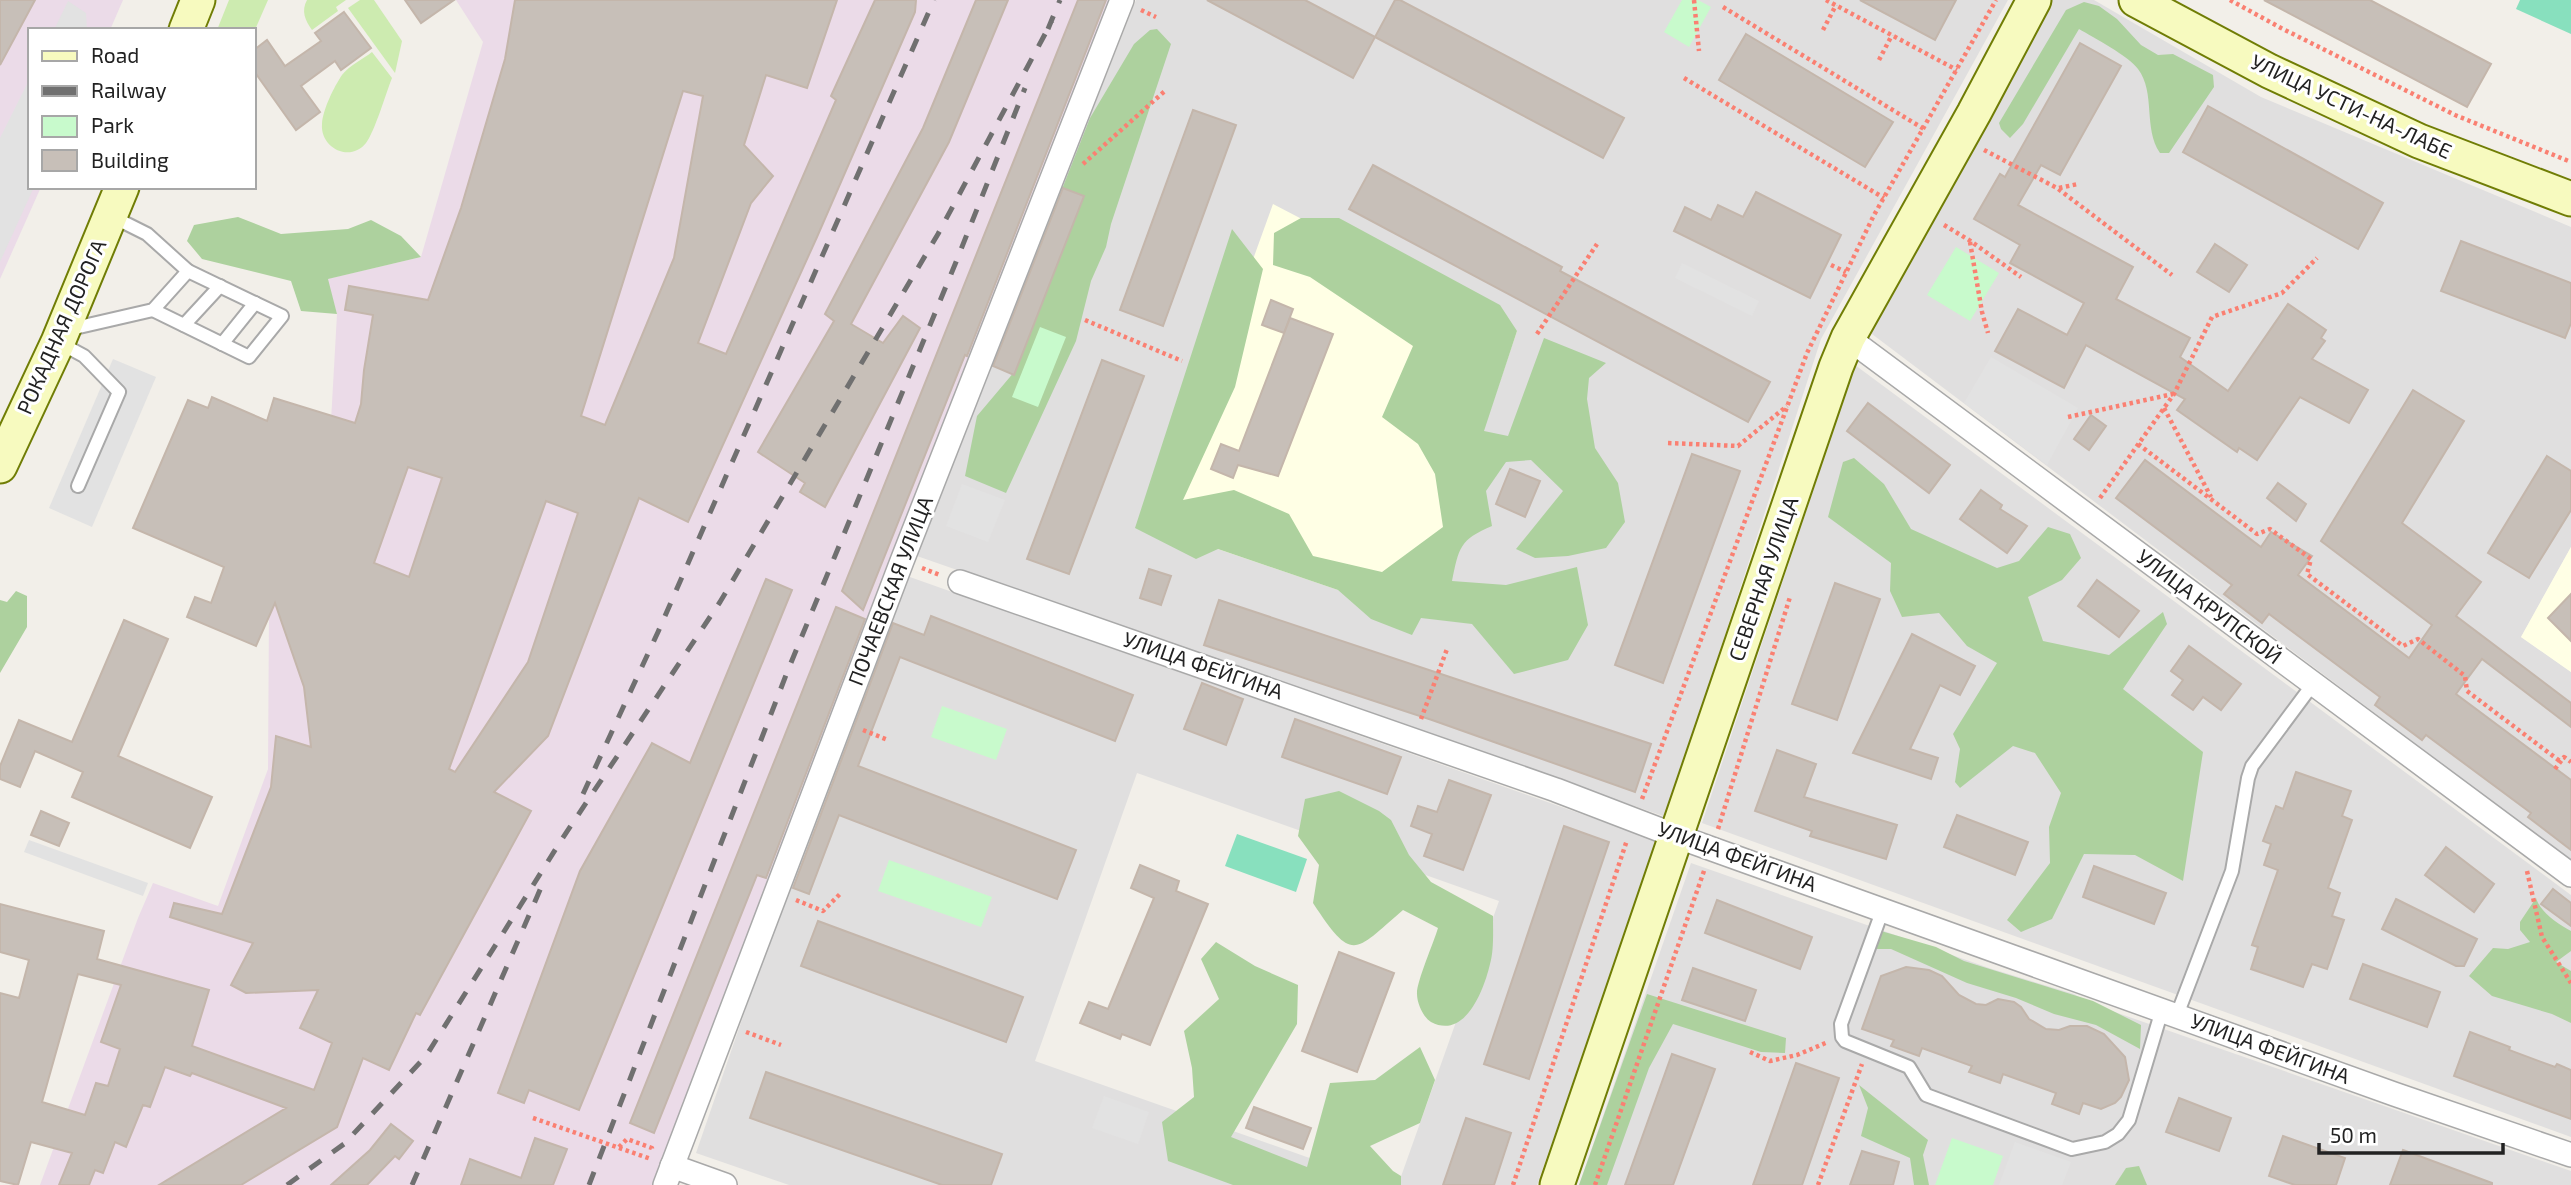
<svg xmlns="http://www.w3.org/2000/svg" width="2571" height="1185" font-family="'Exo 2',sans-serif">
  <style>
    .residential { fill: #e0dfdf }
    .industrial { fill: #ebdbe8 }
    .education { fill: #ffffe5 }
    .grass { fill: #cdebb0 }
    .forest { fill: #add19e }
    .park { fill: #c8facc }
    .pitch { fill: #88e0be }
    .parking { fill: #e2e2e2 }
    .building { fill: #c7bfb8; stroke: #c4b6ab; stroke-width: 2; fill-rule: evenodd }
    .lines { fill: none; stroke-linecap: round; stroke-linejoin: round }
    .lane-casing { stroke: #a9a9a9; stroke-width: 16 }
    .street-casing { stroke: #a9a9a9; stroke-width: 26 }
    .secondary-casing { stroke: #707d05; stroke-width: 37 }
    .path { stroke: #fa8072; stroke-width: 4.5; stroke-dasharray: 3.5 3.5; stroke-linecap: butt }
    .lane { stroke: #fff; stroke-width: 12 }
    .street { stroke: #fff; stroke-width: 23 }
    .secondary { stroke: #f7fabf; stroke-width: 33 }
    .rail { stroke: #707070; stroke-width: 5; stroke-dasharray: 14 14; stroke-linecap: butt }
    .labels { text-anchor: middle; stroke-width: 6; stroke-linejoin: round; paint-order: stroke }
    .street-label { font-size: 21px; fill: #222; stroke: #fff }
  </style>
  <rect width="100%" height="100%" fill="#f2efe9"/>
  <g class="residential">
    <polygon points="1136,0 2008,0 1821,339 1666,817 917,556"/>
    <polygon points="2051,0 2094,0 2261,97 2571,227 2571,547 2521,637 2571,672 2571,861 1868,331"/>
    <polygon points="1855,365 2571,895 2571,1137 1702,823"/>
    <polygon points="907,576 1658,841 1537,1185 1398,1185 1499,901 1137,773 1035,1061 1386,1185 789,1185 696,1153 788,886"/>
    <polygon points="1691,863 1989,968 2074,994 2089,1003 2571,1171 2571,1185 1579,1185"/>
  </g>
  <g class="industrial">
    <polygon points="0,0 123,0 110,30 30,30 30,187 41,187 0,279"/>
    <polygon points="456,0 1115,0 654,1185 40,1185 138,918 153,883 218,906 268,769 269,609 331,421 337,314 327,279 421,257 483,42"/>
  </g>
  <g class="education">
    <polygon points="1273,204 1517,331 1420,618 1156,528"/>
    <polygon points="2571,547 2571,672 2521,637"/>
  </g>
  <g class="grass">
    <polygon points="229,0 268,0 254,32 217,30"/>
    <path d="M307,0H346L336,7L338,11L312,30C305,20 301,11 307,0Z"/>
    <polygon points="360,0 374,0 402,41 395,73 348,8"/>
    <path d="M372,52L392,78C386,93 375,131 366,143C350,163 320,148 322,124C323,109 334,87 342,75C349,66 363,59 372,52Z"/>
  </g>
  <g class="forest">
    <path d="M2084,2L2099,6L2117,19L2141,45L2158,55L2173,54L2213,75L2214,87L2169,153H2160C2143,128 2156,93 2138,69C2130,57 2093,37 2079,29L2023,124L2010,138L2001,129L1999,123L2066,10Z"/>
    <polygon points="1157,29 1171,44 1111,224 1106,247 1091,281 1076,341 1006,493 965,476 977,416 1015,371 1053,212 1090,118 1134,44 1150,30"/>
    <polygon points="238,217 281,234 348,229 371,220 401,236 421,257 328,279 337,314 301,311 291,281 202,259 187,241 194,225"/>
    <path d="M1301,218H1339L1500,305L1517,331L1484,431L1508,436L1544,338L1606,363L1589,378L1587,399L1595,448L1618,483L1625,522L1606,548L1568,556L1535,558L1516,549L1563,491L1531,460L1506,462L1486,491L1492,526C1459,540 1459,548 1452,581L1506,585L1577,567L1588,625L1568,660L1514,674L1472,624L1421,618L1412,635L1371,619L1338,590L1218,549L1196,559L1135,528L1232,229L1263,269L1235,387L1183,500L1234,490L1289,514L1313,556L1382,572L1443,527L1435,474L1418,444L1382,417L1413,346L1310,277L1273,265L1274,233Z"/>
    <polygon points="1854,458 1884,484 1911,529 1997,568 2019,561 2048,527 2070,534 2081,558 2062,580 2028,597 2043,641 2109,655 2163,612 2167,624 2123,689 2203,752 2183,881 2135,855 2084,854 2052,919 2021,932 2007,920 2050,863 2049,827 2061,793 2035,753 2013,746 1960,788 1955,782 1960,749 1953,734 1997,663 1967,646 1939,613 1902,617 1890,591 1891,563 1828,517 1843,462"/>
    <polygon points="16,591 27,596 27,627 0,673 0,600 7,602"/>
    <path d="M1339,791L1379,811L1391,820L1409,855L1431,882L1493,916C1493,932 1494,950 1490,964C1484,990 1465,1040 1431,1022C1423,1017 1417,1003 1417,994C1416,983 1434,942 1438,928L1403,910C1354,952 1353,964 1313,903L1319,865L1298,836L1305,799Z"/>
    <path d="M2536,898C2540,912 2558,924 2571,931V951L2556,962L2571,971V1023L2552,1014L2492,996L2469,976L2493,948L2508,949L2530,942L2520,930V922Z"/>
    <polygon points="1881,931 1936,947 1964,961 2093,1001 2141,1025 2140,1049 2096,1025 2054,1014 2016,998 1967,983 1891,949 1876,949"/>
    <polygon points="1216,942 1255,966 1298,985 1297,1024 1231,1137 1307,1167 1330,1083 1375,1080 1420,1047 1435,1080 1420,1123 1370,1146 1393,1171 1401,1176 1401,1185 1233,1185 1168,1161 1162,1122 1194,1097 1192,1068 1184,1031 1219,999 1201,959"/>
    <polygon points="1647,994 1786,1038 1785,1053 1761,1052 1673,1024 1649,1068 1607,1185 1579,1185"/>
    <polygon points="1859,1085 1928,1140 1923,1155 1929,1185 1914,1185 1910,1158 1861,1136 1868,1108"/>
    <polygon points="2139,1166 2147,1185 2115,1185 2126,1168"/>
  </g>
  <g class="park">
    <polygon points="1682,0 1698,0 1711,7 1689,47 1664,32"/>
    <polygon points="1956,247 1999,273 1970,321 1927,295"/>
    <polygon points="1040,327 1066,337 1038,407 1012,397"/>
    <polygon points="942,706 1007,729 996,760 931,737"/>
    <polygon points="889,860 992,897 981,927 878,891"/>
    <polygon points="1952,1138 2003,1156 1993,1185 1935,1185"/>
  </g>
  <g class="pitch">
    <polygon points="2520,0 2571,0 2571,34 2516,9"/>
    <polygon points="1237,834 1307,859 1296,892 1225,866"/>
  </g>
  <g class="parking">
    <polygon points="68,1 86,13 87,30 54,30"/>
    <polygon points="30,78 30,187 34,187 0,262 0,138"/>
    <polygon points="1682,263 1759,301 1752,316 1675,278"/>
    <polygon points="1991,357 2078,408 2047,465 1964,403"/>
    <polygon points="113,359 156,377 92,527 49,508"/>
    <polygon points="962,484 1005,500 988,542 946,526"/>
    <polygon points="29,840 148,883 143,896 24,852"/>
    <polygon points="1104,1096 1149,1112 1138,1144 1092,1128"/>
    <polygon points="2015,1142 2071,1162 2062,1185 1999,1185"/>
  </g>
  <g class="building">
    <polygon points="0,0 35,0 0,65"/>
    <polygon points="405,0 454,0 421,23"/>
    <path d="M515,0H837L807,88L766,75L744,145L773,176L751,203L698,343L726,354L836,100L831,96L875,0H916L915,12L817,237L688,522L639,498L548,736L494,792L531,811L420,1015L416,1013L389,1070L363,1058L337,1127L241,1185H159L286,1108L192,1073L190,1076L165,1067L150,1107L143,1105L126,1147L115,1142L103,1173L95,1170L89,1185H59L72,1153L31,1142L18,1185L0,1181V993L19,998L29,960L0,952V904L104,931L97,959L209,990L192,1046L314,1090L332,1043L300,1028L318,990L246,993L231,985L253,943L170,917L174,903L222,914L271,787L276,736L311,747L304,687L275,603L256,646L187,617L195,597L211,603L224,567L133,528L188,400L208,408L212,397L267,421L274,398L355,423L361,404L364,370L373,315L345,310L349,286L428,300L461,208L505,59ZM683,91L703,96L674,258L605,425L581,416ZM408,467L442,478L409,577L374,563ZM546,501L578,513L528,662L455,772L449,769ZM78,974L121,985L101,1042L120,1049L108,1086L96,1083L85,1115L42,1102Z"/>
    <polygon points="976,0 1008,0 949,142 851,324 883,343 903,316 920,328 825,507 800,492 805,483 758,452 834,321 825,314 923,128"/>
    <polygon points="1078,0 1106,0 967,356 965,355 863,610 842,591"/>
    <polygon points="1207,0 1305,0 1375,37 1353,78"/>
    <polygon points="1395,0 1400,0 1624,118 1603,158 1375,37"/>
    <polygon points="1860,0 1956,0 1935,40"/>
    <polygon points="2264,0 2370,0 2491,64 2467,107"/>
    <polygon points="344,12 371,48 341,70 335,61 301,86 320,112 296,130 254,71 254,50 267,40 285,66 321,41 315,33"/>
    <polygon points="1746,34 1893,122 1865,167 1719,80"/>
    <polygon points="2080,43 2121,66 2060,175 2041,165 2018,205 2133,267 2116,299 2190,338 2180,357 2228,391 2288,304 2326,330 2321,338 2325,341 2312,359 2368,390 2349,423 2300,397 2257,460 2239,448 2237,452 2177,410 2185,399 2086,345 2064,388 1995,351 2018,309 2067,335 2084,303 2010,263 2020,245 1974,219 2000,174 2005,177"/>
    <polygon points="2208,106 2383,203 2358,249 2183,152"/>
    <polygon points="1193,110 1236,125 1163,326 1120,310"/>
    <polygon points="1373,165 1562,267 1560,271 1770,382 1748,422 1349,209"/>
    <polygon points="1063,188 1084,196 1014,375 993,366"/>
    <polygon points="1756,192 1841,235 1810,298 1674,231 1685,207 1711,220 1718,205 1743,217"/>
    <polygon points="2461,241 2571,283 2571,323 2565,338 2441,291"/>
    <polygon points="2215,244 2247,265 2229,292 2197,272"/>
    <polygon points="1271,300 1293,309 1284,333 1262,325"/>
    <polygon points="1290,318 1333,334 1278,476 1238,465 1233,478 1211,469 1221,444 1239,451"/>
    <polygon points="1102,360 1144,376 1069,574 1027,559"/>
    <polygon points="2413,390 2464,421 2402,523 2481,582 2456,616 2571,703 2571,727 2482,659 2456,694 2571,780 2571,850 2528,817 2531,813 2426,735 2422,740 2375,705 2380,697 2269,614 2262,623 2224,594 2232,585 2116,498 2145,460 2261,547 2271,532 2312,556 2298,575 2409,658 2432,625 2321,541"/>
    <polygon points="1868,403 1950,465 1929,493 1847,431"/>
    <polygon points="2091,415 2106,426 2089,450 2074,439"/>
    <polygon points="1692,454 1740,471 1663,683 1615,665"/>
    <polygon points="2547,456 2571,471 2571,510 2529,578 2488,553"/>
    <polygon points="1510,469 1540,481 1525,517 1496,504"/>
    <polygon points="2278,483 2306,504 2296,521 2267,498"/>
    <polygon points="1981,490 2002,505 2000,509 2027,526 2007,553 1960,519"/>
    <polygon points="1149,569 1171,576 1161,605 1140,598"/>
    <polygon points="766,579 792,590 579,1110 529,1090 524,1103 498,1093 580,871 652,743 690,763"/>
    <polygon points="2097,580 2139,611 2119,637 2078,606"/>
    <polygon points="1835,583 1880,599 1837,720 1792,704"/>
    <polygon points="2571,594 2571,641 2548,618"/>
    <polygon points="1219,600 1651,744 1635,792 1432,720 1204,645"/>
    <polygon points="836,607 865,619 766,878 757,875 654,1133 630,1123"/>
    <polygon points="931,616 1133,695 1115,741 900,657 858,766 1076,850 1057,899 839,815 809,894 793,888 893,623 924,635"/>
    <polygon points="124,620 168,639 118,756 212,797 190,848 72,797 83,772 35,751 20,787 0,779 0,766 19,720 72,742"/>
    <polygon points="1912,634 1975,666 1960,695 1940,685 1910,749 1938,758 1931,779 1853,753"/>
    <polygon points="2189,646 2241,684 2221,710 2203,697 2193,710 2172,695 2183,680 2171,671"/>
    <polygon points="1202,683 1243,699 1226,745 1184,729"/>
    <polygon points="1295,719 1401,757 1387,794 1282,757"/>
    <polygon points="1777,750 1816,764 1804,797 1897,825 1886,859 1810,836 1812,831 1755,811"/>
    <polygon points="2296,772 2351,791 2342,816 2352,820 2328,888 2340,893 2332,916 2344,920 2327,969 2312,964 2303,987 2251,969 2258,947 2252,945 2278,870 2264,865 2271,844 2263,841 2276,806 2283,809"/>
    <polygon points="1449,780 1491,795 1463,870 1424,856 1432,834 1411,826 1418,806 1437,812"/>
    <polygon points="41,811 69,823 59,846 31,835"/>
    <polygon points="1957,815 2028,842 2015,875 1944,847"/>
    <polygon points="1564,826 1609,842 1529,1079 1484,1064"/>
    <polygon points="2446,847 2494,884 2474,912 2425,875"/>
    <polygon points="1140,865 1179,881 1176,891 1208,904 1150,1045 1122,1034 1120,1039 1080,1023 1089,1002 1108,1009 1154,898 1131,888"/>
    <polygon points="2094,866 2166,893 2154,924 2083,897"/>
    <polygon points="2553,889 2571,903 2571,926 2541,904"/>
    <polygon points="2396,899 2477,939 2464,966 2456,966 2382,929"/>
    <polygon points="1717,900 1812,937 1800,969 1705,933"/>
    <polygon points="818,921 1023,997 1006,1042 801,966"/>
    <polygon points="1339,952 1394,973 1357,1072 1302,1051"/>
    <polygon points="2363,964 2440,992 2427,1027 2350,999"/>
    <polygon points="1906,967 1929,970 1942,976 1959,995 1976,1004 1986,1005 1998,999 2014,1002 2021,1007 2029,1019 2046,1029 2059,1030 2070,1026 2087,1026 2104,1034 2125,1057 2129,1080 2121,1097 2115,1103 2101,1109 2083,1103 2079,1114 2052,1104 2056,1093 2003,1074 2000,1083 1969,1072 1972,1066 1922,1048 1919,1056 1891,1046 1894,1040 1862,1029 1881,976"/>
    <polygon points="1693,968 1756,990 1745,1021 1682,1000"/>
    <polygon points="2470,1032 2510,1047 2509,1050 2555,1067 2557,1064 2571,1070 2571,1119 2454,1076"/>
    <polygon points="1672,1054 1715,1069 1673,1185 1625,1185"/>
    <polygon points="1796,1063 1839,1078 1828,1110 1802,1185 1753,1185"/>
    <polygon points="766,1072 1002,1154 991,1185 942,1185 750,1118"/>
    <polygon points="2179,1098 2231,1118 2219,1151 2166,1132"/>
    <polygon points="1254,1107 1311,1128 1303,1149 1246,1128"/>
    <polygon points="1466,1118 1511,1133 1494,1185 1443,1185"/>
    <polygon points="391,1124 413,1141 399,1159 395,1156 367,1185 331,1185 370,1150"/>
    <polygon points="2283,1136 2345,1158 2336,1185 2295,1185 2269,1176"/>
    <polygon points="535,1138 567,1149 553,1185 461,1185 470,1159 521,1178"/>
    <polygon points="2403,1150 2492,1183 2492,1185 2390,1185"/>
    <polygon points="1862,1151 1899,1162 1893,1185 1850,1185"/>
  </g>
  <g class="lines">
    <defs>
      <g id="lane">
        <polyline points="153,310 249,357 282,316 188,271"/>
        <polyline points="184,325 220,286"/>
        <polyline points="66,330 153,310 188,271 147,234 111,216"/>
        <polyline points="58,342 84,356 119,392 78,486"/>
        <polyline points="222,344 255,303"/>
        <polyline points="1883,909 1841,1024 1842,1037 1845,1041 1909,1067 1926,1095 2072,1149 2105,1142 2118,1134 2129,1120 2162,1010"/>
        <polyline points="2177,1015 2232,871 2248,778 2252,766 2313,684"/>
      </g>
      <g id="street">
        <polyline points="1848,338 2571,875"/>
        <polyline points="960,582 1556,790 1676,836 2394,1094 2571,1155"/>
        <polyline points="672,1166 725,1185"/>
        <polyline points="665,1185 902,561 1122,0"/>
      </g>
      <g id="secondary">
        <polyline points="2136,0 2269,71 2419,141 2571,199"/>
        <polyline points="186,30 198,0"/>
        <polyline points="0,466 58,342 122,187"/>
        <polyline points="1557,1185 1836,367 1848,338 1974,113 2034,0"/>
      </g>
    </defs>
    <use href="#lane" class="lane-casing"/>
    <use href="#street" class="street-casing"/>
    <use href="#secondary" class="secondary-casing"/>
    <g class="path">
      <polyline points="1694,0 1699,51"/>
      <polyline points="1826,0 1957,70"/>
      <polyline points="2230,0 2281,28 2455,115 2571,162"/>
      <polyline points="1723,7 1924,129"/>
      <polyline points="1141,10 1156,17"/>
      <polyline points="1823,30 1836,5"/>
      <polyline points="1879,60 1892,35"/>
      <polyline points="1684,78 1884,198"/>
      <polyline points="1984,150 2057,188 2172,275"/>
      <polyline points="1083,164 1166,90"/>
      <polyline points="2059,188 2078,184"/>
      <polyline points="1944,225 1969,240 2021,277"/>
      <polyline points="1970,242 1982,312 1988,333"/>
      <polyline points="1831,265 1846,272"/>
      <polyline points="1085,320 1182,361"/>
      <polyline points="1537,334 1597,244"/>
      <polyline points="2164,408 2211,497"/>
      <polyline points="2068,417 2173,394"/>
      <polyline points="1668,443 1738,446 1787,406"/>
      <polyline points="2138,444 2257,534 2270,529 2311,559 2307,574 2403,646 2418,639 2465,676 2467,691 2561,762"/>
      <polyline points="2100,498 2174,394 2212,317 2282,293 2317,258"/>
      <polyline points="922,568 940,575"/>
      <polyline points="1421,719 1447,649"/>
      <polyline points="863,730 888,740"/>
      <polyline points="2555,769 2564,757 2571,762"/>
      <polyline points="1642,799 1807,353 1874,215 1996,0"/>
      <polyline points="1718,829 1790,597"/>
      <polyline points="2527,871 2542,937 2571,983"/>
      <polyline points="796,900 823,911 841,893"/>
      <polyline points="746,1032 781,1045"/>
      <polyline points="1750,1052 1770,1061 1797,1055 1828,1042"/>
      <polyline points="533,1118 651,1159"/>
      <polyline points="619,1147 627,1139 652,1148 652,1151"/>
      <polyline points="1513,1185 1627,840"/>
      <polyline points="1595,1185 1705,868"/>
      <polyline points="1818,1185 1862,1064"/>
    </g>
    <use href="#lane" class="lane"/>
    <use href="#street" class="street"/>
    <use href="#secondary" class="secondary"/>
    <g class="rail">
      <polyline points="1048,29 1060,0"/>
      <polyline points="583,794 658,632 934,0"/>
      <polyline points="287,1185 344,1144 426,1056 562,839 720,602 938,234 1052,21"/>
      <polyline points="412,1185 543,883"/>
      <polyline points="589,1185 788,670 956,262 1025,88"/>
    </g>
  </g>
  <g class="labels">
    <g class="street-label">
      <text transform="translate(2351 107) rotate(25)" y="7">УЛИЦА УСТИ-НА-ЛАБЕ</text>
      <text transform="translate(62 327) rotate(-66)" y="7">РОКАДНАЯ ДОРОГА</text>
      <text transform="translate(1764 579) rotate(-71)" y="7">СЕВЕРНАЯ УЛИЦА</text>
      <text transform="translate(891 591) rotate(-69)" y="7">ПОЧАЕВСКАЯ УЛИЦА</text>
      <text transform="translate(2209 607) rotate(37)" y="7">УЛИЦА КРУПСКОЙ</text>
      <text transform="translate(1203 666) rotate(19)" y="7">УЛИЦА ФЕЙГИНА</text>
      <text transform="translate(1737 857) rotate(20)" y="7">УЛИЦА ФЕЙГИНА</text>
      <text transform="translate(2270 1049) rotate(20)" y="7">УЛИЦА ФЕЙГИНА</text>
    </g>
  </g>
  <rect x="28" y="28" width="228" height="161" fill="#ffffff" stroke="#a7a7a7" stroke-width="2"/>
  <rect x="42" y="51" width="35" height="10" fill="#f7fabf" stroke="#a7a7a7" stroke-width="2"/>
  <text x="91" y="63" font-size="21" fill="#222222">Road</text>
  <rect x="42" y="86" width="35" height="10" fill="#707070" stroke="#a7a7a7" stroke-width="2"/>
  <text x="91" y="98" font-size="21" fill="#222222">Railway</text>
  <rect x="42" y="116" width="35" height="21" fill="#c8facc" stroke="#a7a7a7" stroke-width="2"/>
  <text x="91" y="133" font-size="21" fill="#222222">Park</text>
  <rect x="42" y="150" width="35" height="21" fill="#c7bfb8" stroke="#a7a7a7" stroke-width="2"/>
  <text x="91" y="168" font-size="21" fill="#222222">Building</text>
  <path d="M2319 1143v10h184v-10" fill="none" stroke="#222222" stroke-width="3.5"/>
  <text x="2330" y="1143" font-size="21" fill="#222222" stroke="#ffffff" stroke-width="5" paint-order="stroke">50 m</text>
</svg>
